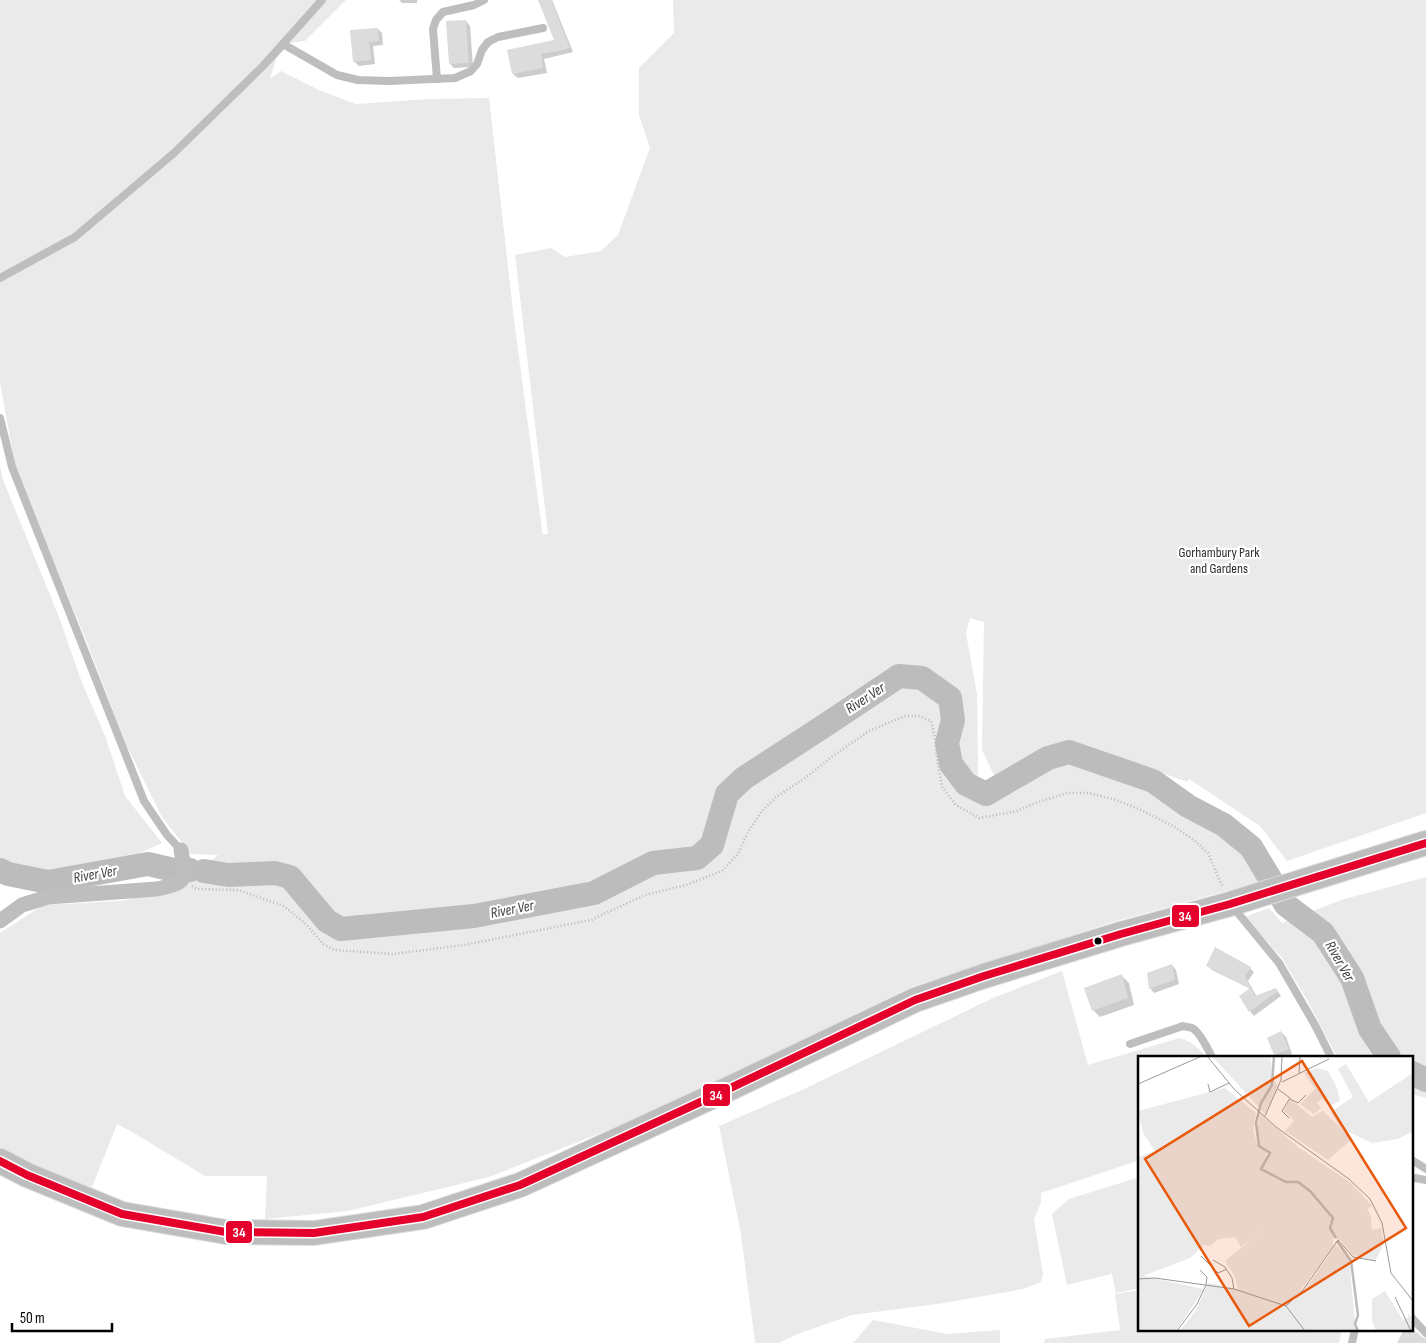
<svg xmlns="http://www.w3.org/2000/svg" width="1426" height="1343" font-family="'Sofia Sans Condensed',sans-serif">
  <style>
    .green { fill: #eaeaea }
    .shadow { fill: #0003 }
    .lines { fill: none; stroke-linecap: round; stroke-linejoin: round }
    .river { stroke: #bcbcbc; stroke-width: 24 }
    .building { fill: #dcdcdc }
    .primary-casing { stroke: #dbdbdb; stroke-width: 26 }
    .path { stroke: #b8b8b8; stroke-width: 2.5; stroke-dasharray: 1 2.5; stroke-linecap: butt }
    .service { stroke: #bebebe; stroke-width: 8 }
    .minor { stroke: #bebebe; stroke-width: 15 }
    .primary { stroke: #bdbdbd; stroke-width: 24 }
    .bus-1-casing { stroke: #fff; stroke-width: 11 }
    .bus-1 { stroke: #e4002b; stroke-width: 8 }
    .bus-dot { fill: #000; stroke: #fff; stroke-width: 2 }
    .labels { text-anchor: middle; stroke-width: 4.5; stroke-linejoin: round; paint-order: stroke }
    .park-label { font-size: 14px; fill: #2f2f2f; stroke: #fff }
    .water-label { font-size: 15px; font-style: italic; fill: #404040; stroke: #fff }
    .inset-river { fill: none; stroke: #bcbcbc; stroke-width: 2.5 }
    .inset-road { fill: none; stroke: #999; stroke-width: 1 }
    .view { fill: #e8590c; fill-opacity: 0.15; stroke: #e8590c; stroke-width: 2.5 }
    .inset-edge { fill: none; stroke: #000; stroke-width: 2.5 }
    .line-badge { stroke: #fff; stroke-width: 2 }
    .badge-label { font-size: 14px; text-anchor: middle; font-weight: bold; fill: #fff }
  </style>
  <rect width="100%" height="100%" fill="#fff"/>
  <g class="green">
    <polygon points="0,0 346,0 305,41 290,43 276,59 270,79 281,71 321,91 356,104 429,99 489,98 514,320 543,537 543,534 548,534 515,255 551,248 565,257 601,251 618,235 650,148 639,115 639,68 674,33 673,0 1426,0 1426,813 1287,861 1260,826 1189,779 1188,782 1142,766 1075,746 1039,753 995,777 982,750 984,622 970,618 966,633 977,694 978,765 977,800 1001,799 1065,760 1155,787 1244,849 1263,881 1113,922 911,987 649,1114 489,1177 348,1211 265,1219 267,1176 205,1176 132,1132 117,1124 92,1187 69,1180 0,1152 0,933 43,905 120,901 178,889 218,855 191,854 162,817 126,744 86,640 16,471 0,382"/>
    <polygon points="0,466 3,480 59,617 81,680 105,736 125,796 162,843 122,861 50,875 25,871 0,861"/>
    <polygon points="1426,877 1426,1098 1412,1094 1412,1057 1337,1057 1307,1000 1282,958 1245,917 1269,908 1282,923 1341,900"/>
    <path d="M1062,971L1088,1065L1180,1038C1191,1042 1199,1047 1206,1057H1140V1160L1041,1193V1202L1034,1220L1043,1274L1041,1282L1023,1289L944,1303L852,1315L800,1333L779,1343H755L741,1234L719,1126L802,1090L993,998Z"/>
    <polygon points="1140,1177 1140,1288 1116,1293 1111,1270 1111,1274 1067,1285 1052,1214 1069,1199"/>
    <polygon points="1140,1290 1140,1329 1342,1329 1339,1343 1044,1343 1045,1339 1120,1330 1115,1294"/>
    <polygon points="873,1320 948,1334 1000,1330 1000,1343 853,1343"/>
  </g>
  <g class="shadow">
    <polygon points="399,0 417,0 417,3 402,3"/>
    <polygon points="540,0 552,0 573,52 544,59 547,73 518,78 513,74 556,41"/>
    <polygon points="466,21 470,26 473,67 454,68 450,64"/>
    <polygon points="378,29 382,33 383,45 373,46 375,64 359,66 354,61"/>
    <polygon points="1172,965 1176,970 1179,984 1154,993 1150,988"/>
    <polygon points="1208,965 1250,968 1254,972 1248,981 1257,997 1276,989 1281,996 1254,1016 1250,1011 1251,989 1212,970"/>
    <polygon points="1122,976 1129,983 1134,1005 1100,1017 1093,1010"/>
    <polygon points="1281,1032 1286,1037 1292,1054 1285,1057 1278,1057 1276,1055 1268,1038"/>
  </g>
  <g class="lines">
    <g class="river">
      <polyline points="0,870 8,874 48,882 148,864 174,870 190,870"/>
      <polyline points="204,871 228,875 275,873 290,877 327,921 341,929 474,916 594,893 653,863 697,858 712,845 727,794 744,778 824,726 899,676 922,678 950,698 953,720 947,743 951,764 966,784 986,794 1048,758 1069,752 1153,781 1188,806 1224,825 1251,847 1286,905 1323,933 1352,978 1370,1029 1389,1057"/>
      <polyline points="1412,1073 1426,1080"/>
    </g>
  </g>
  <g class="building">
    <polygon points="538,0 551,0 570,48 563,50 541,54 543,68 512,74 507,50 554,40"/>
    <polygon points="466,20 469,63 449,64 446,21"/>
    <polygon points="378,28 379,41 369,42 371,60 353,62 350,30"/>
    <polygon points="1215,947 1251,967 1245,976 1255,996 1276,988 1278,991 1249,1012 1239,996 1250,988 1206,966"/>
    <polygon points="1172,964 1175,980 1149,989 1147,973"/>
    <polygon points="1122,974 1128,998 1092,1011 1084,988"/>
    <polygon points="1281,1031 1289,1049 1274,1055 1267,1038"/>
    <polygon points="1404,1329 1410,1329 1418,1333 1422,1337 1426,1338 1426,1343 1397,1343"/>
  </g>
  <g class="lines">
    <defs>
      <polyline id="primary" points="0,1161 27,1175 122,1214 226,1232 314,1233 423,1217 520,1185 720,1093 915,1000 984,976 1121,934 1230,904 1426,843"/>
    </defs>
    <use href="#primary" class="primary-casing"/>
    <polyline class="path" points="192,886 197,889 238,890 284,906 307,925 323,944 334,950 393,954 464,945 591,920 645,895 686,885 722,871 738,854 748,832 762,811 776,797 808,776 830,758 869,731 905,716 920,716 931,721 935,738 937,759 942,787 956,805 979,818 1017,811 1038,802 1067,793 1089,793 1116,800 1141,810 1173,826 1194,840 1208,853 1223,888"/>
    <g class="service">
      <polyline points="283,44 337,75 358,80 389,81 455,78 471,71 477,64 482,50 488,42 498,37 543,28"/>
      <polyline points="437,79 433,29 436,20 443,12 474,5 484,0"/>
      <polyline points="0,278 75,237 174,153 264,65 322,0"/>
      <polyline points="0,418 12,467 144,801 167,835 181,850"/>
      <polyline points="1233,907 1279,963 1315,1025 1331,1057"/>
      <path d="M1130,1044L1183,1026C1185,1027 1190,1027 1192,1028C1199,1031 1208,1049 1212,1057"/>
      <polyline points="1412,1160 1426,1169"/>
      <polyline points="1412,1179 1415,1178 1426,1180"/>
      <polyline points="1412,1318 1426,1333"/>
      <polyline points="1352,1343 1355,1329"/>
    </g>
    <path class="minor" d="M0,921L22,905L48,897L157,889C189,882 186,880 181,850"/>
    <use href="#primary" class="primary"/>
    <defs>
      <polyline id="bus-1" points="0,1161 27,1175 122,1214 226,1232 314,1233 423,1217 520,1185 720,1093 915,1000 984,976 1121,934 1230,904 1426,843"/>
    </defs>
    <use href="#bus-1" class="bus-1-casing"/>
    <use href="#bus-1" class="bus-1"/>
  </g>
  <circle class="bus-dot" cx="1098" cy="941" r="4.5"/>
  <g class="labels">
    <g class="park-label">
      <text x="1219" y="557">Gorhambury Park<tspan x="1219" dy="16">and Gardens</tspan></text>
    </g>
    <g class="water-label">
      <text transform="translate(865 698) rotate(-33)" y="5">River Ver</text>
      <text transform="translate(95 874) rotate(-10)" y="5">River Ver</text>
      <text transform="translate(512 909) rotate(-11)" y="5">River Ver</text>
      <text transform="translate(1340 961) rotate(60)" y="5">River Ver</text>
    </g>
  </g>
  <g transform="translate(1138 1056)">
    <rect width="275" height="275" fill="#fff"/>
    <path d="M74,0H132L135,22L140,31L127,58ZM208,8L231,46L275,17V75L260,83L234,87L202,72L193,56L215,41L200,13ZM179,12L190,15L199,32L202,45L191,50L184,42L179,47L183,52L176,58L162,48L177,33L166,17ZM87,32L118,57L115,74L120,90L129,97L127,101L133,97L122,90L119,77L122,58L160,91L213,127L234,150L229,153L233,160L234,174L243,172L246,188L237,205L214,199L202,184L195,182V191L153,247L167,234L198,189L211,203L218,275H42L58,254L70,227L100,233L97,221L87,205L130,170L103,191L97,181L81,183L72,190L66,189L52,202L5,220L66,233L38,275H0V101L17,95L5,77L0,55ZM152,43L174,61L185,55L214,83L190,104L147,75L156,65L146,55ZM247,235L265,264L270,261V257L275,264V275H238L234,264V243Z" fill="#eaeaea"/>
    <path class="inset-river" d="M136,0L134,29L123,47L118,67L121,90L132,97L123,113L148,126H160L172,135L195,162L192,172L198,182M199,185L213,205L220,259L217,268L220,275"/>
    <path class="inset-road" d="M69,0L96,33L138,71L211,123L232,143L244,167L253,217L275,245M161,17L162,0M144,26L191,3M0,28L64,0M70,28L72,36L91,27M140,33L152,42L144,55L151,62M152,43L160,47L168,39M127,60L143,24L144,0M63,200L80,217L89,213M75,204L87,211L94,222L96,233M0,223L17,222L96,233L148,250M257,241L273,275M148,250L165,234L200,184L215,201L238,205M148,250L167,275M39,275L59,248L68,229L69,221L62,214"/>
    <path class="view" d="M164,5L268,172L111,270L7,103Z"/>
    <rect width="275" height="275" class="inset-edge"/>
  </g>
  <g class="line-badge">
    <rect x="1171" y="904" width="29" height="24" rx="5" fill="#e4002b"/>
    <rect x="702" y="1083" width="29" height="24" rx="5" fill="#e4002b"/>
    <rect x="225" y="1220" width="28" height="24" rx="5" fill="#e4002b"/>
  </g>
  <g class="badge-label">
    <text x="1185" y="921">34</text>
    <text x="716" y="1100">34</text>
    <text x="239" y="1237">34</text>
  </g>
  <path d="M12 1323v8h100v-8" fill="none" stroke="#000000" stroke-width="2.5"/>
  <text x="20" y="1323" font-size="15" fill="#000000" stroke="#ffffff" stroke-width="4" paint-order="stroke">50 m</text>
</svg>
